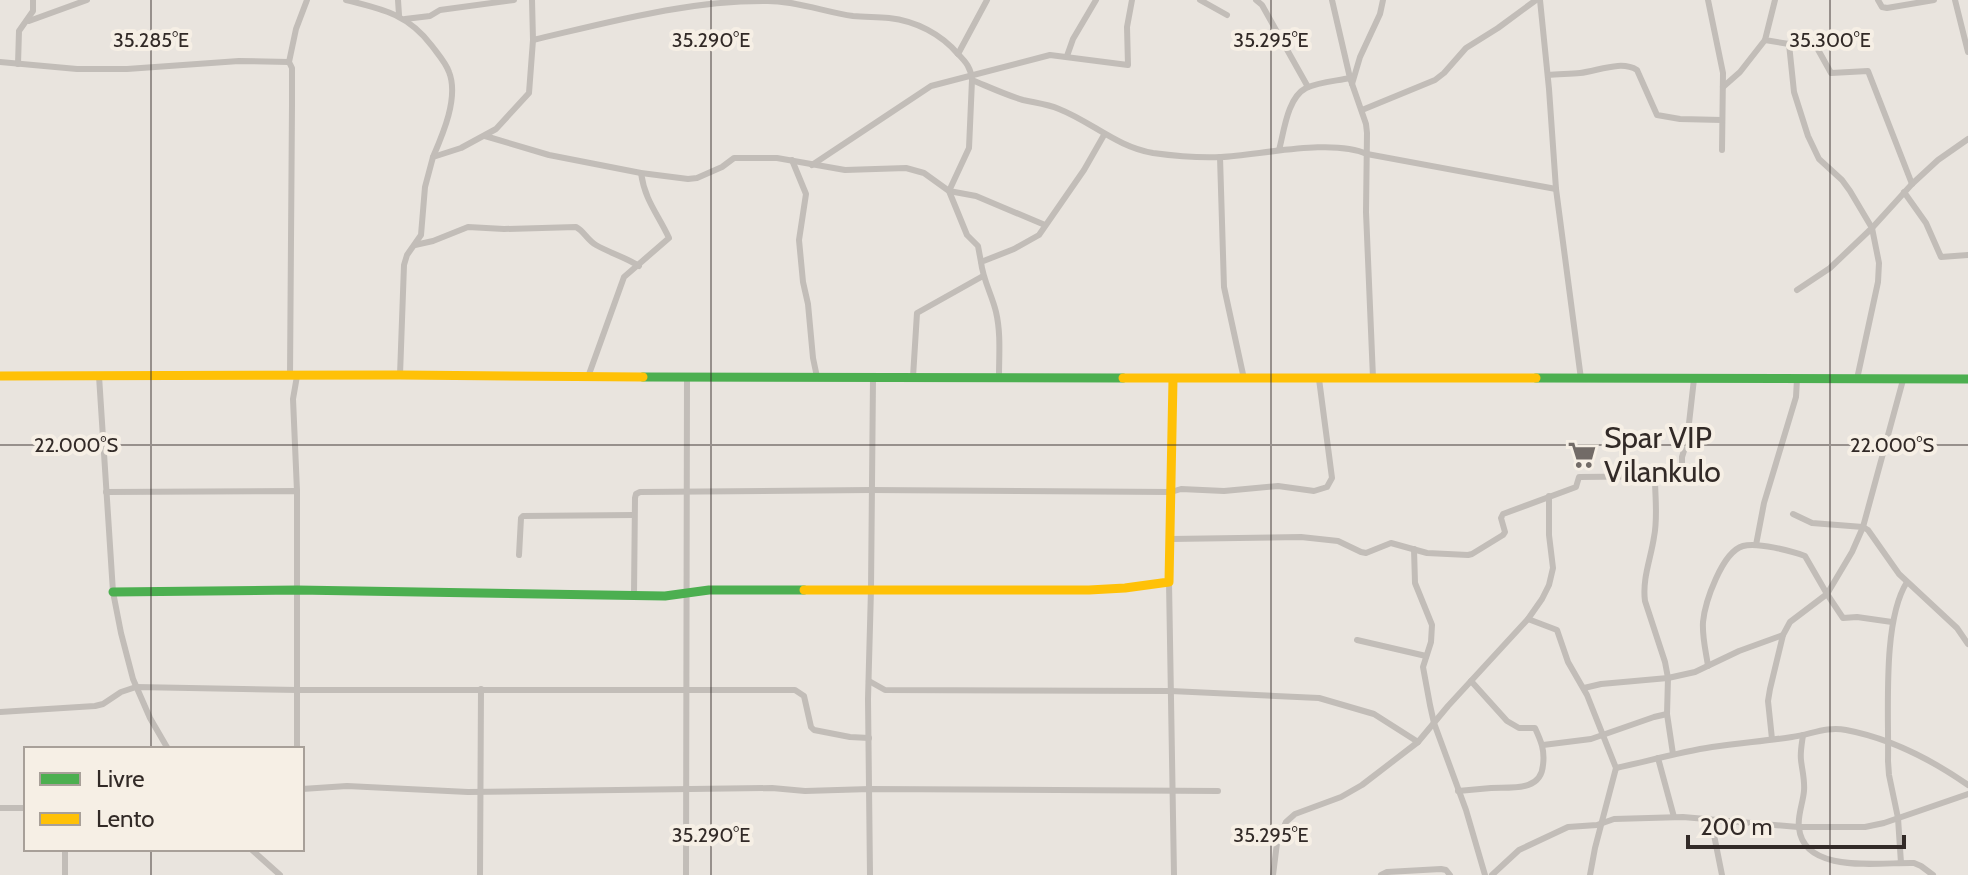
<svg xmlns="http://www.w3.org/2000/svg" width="1968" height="875" font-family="Cabin,sans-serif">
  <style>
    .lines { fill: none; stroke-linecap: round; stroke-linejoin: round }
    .street { stroke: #c2bdb8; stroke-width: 6 }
    .fast { stroke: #4caf50; stroke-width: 9 }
    .slow { stroke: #ffc107; stroke-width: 9 }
    .ticks { fill: none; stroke: #322a27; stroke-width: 2; stroke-opacity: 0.45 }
    .labels { text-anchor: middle; stroke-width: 8; stroke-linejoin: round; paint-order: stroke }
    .poi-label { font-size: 30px; fill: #322a27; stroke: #f6efe5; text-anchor: start }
    .ticks-label { font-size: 20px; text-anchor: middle; fill: #322a27; stroke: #f6efe5; stroke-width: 8; stroke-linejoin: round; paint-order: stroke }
  </style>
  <rect width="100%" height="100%" fill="#e9e4de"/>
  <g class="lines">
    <g class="street">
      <path d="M346,0C382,9 408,14 432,46C438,54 446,63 449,72C459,97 443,134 433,157"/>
      <polyline points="398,0 399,15"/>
      <polyline points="1200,0 1227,15"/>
      <polyline points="1256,0 1262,5 1308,87"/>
      <polyline points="1332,0 1350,78 1366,124 1367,133 1366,212 1373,378"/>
      <polyline points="1540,0 1549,89 1556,189 1581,379"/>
      <polyline points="1708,0 1723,73 1722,150"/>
      <polyline points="1775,0 1765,40 1789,44 1794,92 1808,136 1819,159 1842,180 1850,191 1872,228 1879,263 1878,282 1857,379"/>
      <polyline points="1878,0 1882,7 1887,8 1934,0"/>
      <polyline points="1955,0 1968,52"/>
      <polyline points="405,19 430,16 440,10 514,0"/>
      <polyline points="29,21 87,0"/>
      <path d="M533,40C610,22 689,0 768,1C797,1 825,12 853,16C865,17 877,17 889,18C916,21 941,34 958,54C966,62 971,68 972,80C989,87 1006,95 1023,100C1036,103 1047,104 1059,109C1092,122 1117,147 1153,153C1175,156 1199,158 1221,157C1260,155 1332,138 1367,154L1556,189"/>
      <polyline points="1789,44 1816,46 1831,73 1868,71 1912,184"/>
      <polyline points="958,54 987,0"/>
      <polyline points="1067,56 1073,39 1096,0"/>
      <polyline points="0,62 77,69 127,69 239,61 289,62"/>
      <polyline points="18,64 19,31 33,11 33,0"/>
      <path d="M1548,75C1558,74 1570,74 1580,73C1598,71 1621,60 1637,70L1657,115L1680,119L1722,120"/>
      <polyline points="972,80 969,148 949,191 976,196 1045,225"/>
      <polyline points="1352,84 1360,57 1380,14 1383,0"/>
      <polyline points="1723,87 1740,72 1765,40"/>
      <polyline points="1362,110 1435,80 1444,73 1466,48 1498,28 1536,0"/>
      <polyline points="485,136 549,155 641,173 688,179 697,178 722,167 734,158 777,158 845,170 906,168 924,173 949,191 967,235 978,246 981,262"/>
      <path d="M1279,150C1284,132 1287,98 1306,88C1319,82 1336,81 1350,78"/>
      <polyline points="1220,157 1224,287 1244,379"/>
      <polyline points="792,160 806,194 799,240 803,282 808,304 813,358 817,377"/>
      <polyline points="812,165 931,86 1050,55 1128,65 1127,27 1132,0"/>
      <polyline points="1904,192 1926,223 1941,257 1968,255"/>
      <path d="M415,245L433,241L468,227L504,229L576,227C584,231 587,240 596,245C610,253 625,257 639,266"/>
      <polyline points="1797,290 1830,268 1872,228 1912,184 1938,160 1968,139"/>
      <polyline points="400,375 404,265 407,255 421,235 425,187 433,157 461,148 496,129 529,93 533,40 532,0"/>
      <polyline points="99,376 113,592 121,633 133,679 150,718 168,749"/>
      <polyline points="290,376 292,105 292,68 289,62 296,29 307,0"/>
      <path d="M588,377L624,277L669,238C658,214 645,201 641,173"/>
      <polyline points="913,377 917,313 983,276"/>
      <path d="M999,377C999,355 1001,333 996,312C992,295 983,280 981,262L1014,249L1039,235L1084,170L1104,135"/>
      <path d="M1655,478C1655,497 1658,518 1654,537C1651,558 1642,579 1645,601L1665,662L1668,678L1667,714L1673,754"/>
      <polyline points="297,491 293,399 297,376"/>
      <polyline points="106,492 297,491 297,749"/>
      <polyline points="1793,514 1812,523 1863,527 1868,530 1899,574 1957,628 1968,644"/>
      <polyline points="1171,539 1301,537 1338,541 1361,552 1366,553 1391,543 1427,553 1468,555 1472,554 1503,535 1505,532 1501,518 1503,514 1576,487 1579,477 1678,476 1682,471 1682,457 1687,441 1694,379"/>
      <polyline points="1756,545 1764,503 1796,397 1797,379"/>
      <polyline points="1414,549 1415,583 1432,625 1431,642 1423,667 1430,705 1434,723 1466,810 1485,875"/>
      <polyline points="519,555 521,518 523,516 634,515"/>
      <polyline points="1169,582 1174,875"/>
      <polyline points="634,595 635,498 636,494 640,492 871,490 1171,492 1181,489 1224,491 1278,486 1314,491 1327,487 1332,478 1319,379"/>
      <polyline points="1528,619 1557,630 1568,662 1587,695 1616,768 1595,848 1590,875"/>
      <polyline points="1357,640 1426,656"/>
      <path d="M1708,666C1706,652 1702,637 1703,622C1705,602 1722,552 1743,546C1757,542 1792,551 1805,556L1827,594L1843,618L1857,617L1892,622"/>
      <polyline points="869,681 885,690 1171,691 1319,698 1374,714 1418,742"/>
      <polyline points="1584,688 1601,684 1668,678 1695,672 1739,651 1783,635"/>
      <polyline points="0,712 95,706 103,704 121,692 136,687 298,690 795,690 804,696 811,727 814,730 850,737 869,738"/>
      <path d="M1803,735C1802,743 1800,752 1801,760C1802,770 1805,780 1804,791C1803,803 1797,817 1799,828C1804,875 1882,862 1914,863L1921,866L1933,875"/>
      <polyline points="1772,739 1768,701 1770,689 1783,635 1790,622 1827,594 1852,552 1863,527 1903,380"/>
      <polyline points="1543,745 1591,739 1654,717 1667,714"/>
      <polyline points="1658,758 1674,817"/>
      <path d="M1616,768C1648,761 1680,752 1712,747C1739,743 1765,741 1792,737C1810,735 1826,726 1846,730C1889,738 1932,760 1968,785"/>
      <polyline points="302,789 347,786 468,792 772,788 805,791 870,789 1218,791"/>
      <path d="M1458,791C1469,790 1480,789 1491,788C1511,787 1541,792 1543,765C1545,750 1541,741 1535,728H1519L1507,721L1471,681"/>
      <polyline points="0,808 26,808"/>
      <polyline points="1711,820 1722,875"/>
      <polyline points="251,849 280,875"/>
      <path d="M1901,863L1898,818L1889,775L1888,761C1889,713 1882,621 1907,582"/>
      <polyline points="65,875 65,849"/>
      <polyline points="480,875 481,689"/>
      <polyline points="686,875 687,377"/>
      <polyline points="870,875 868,699 871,589 873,378"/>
      <polyline points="1273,875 1277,843 1286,822 1295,814 1341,797 1362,785 1418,742 1448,706 1528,619 1542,599 1549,585 1553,568 1549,535 1549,496"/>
      <polyline points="1381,875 1387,872 1441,869 1446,870 1450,875"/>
      <polyline points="1492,875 1519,850 1568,827 1597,825 1614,819 1683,817 1798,827 1865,827 1884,823 1968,794"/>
    </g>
    <g class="fast">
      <polyline points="643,377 1123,378"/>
      <polyline points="1536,378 1968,379"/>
      <polyline points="113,592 297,590 665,596 709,590 804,590"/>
    </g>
    <g class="slow">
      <polyline points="0,376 400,375 643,377"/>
      <polyline points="1123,378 1536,378"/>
      <polyline points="804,590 1089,590 1125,588 1169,582 1173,379"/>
    </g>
  </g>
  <path class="ticks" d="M151,0V749M711,0V875M1271,0V875M1830,0V875M0,445H1968M151,849V875"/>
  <defs>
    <symbol id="supermarket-bare" viewBox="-9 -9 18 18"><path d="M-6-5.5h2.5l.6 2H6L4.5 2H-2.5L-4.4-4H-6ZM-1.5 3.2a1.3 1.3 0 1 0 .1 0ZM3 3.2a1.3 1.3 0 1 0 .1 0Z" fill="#726b67" stroke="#f6efe5" stroke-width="2.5" paint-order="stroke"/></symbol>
  </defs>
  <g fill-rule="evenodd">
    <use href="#supermarket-bare" x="1562" y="435" width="40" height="40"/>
  </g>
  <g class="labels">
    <g class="poi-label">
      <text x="1604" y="448">Spar VIP<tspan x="1604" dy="34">Vilankulo</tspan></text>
    </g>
  </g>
  <g class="ticks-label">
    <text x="151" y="47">35.285°E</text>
    <text x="711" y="47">35.290°E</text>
    <text x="1271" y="47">35.295°E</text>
    <text x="1830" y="47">35.300°E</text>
    <text x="76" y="452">22.000°S</text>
    <text x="1892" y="452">22.000°S</text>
    <text x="711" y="842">35.290°E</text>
    <text x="1271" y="842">35.295°E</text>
  </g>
  <rect x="24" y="747" width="280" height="104" fill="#f6efe5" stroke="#a8a099" stroke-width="2"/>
  <rect x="40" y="773" width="40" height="12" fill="#4caf50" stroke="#a8a099" stroke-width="2"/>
  <text x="96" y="787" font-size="24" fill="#322a27">Livre</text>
  <rect x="40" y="813" width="40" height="12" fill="#ffc107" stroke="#a8a099" stroke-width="2"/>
  <text x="96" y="827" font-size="24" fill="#322a27">Lento</text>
  <path d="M1688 835v12h216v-12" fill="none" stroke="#322a27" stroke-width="4"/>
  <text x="1700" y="835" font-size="24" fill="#322a27" stroke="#f6efe5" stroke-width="6" paint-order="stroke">200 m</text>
</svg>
